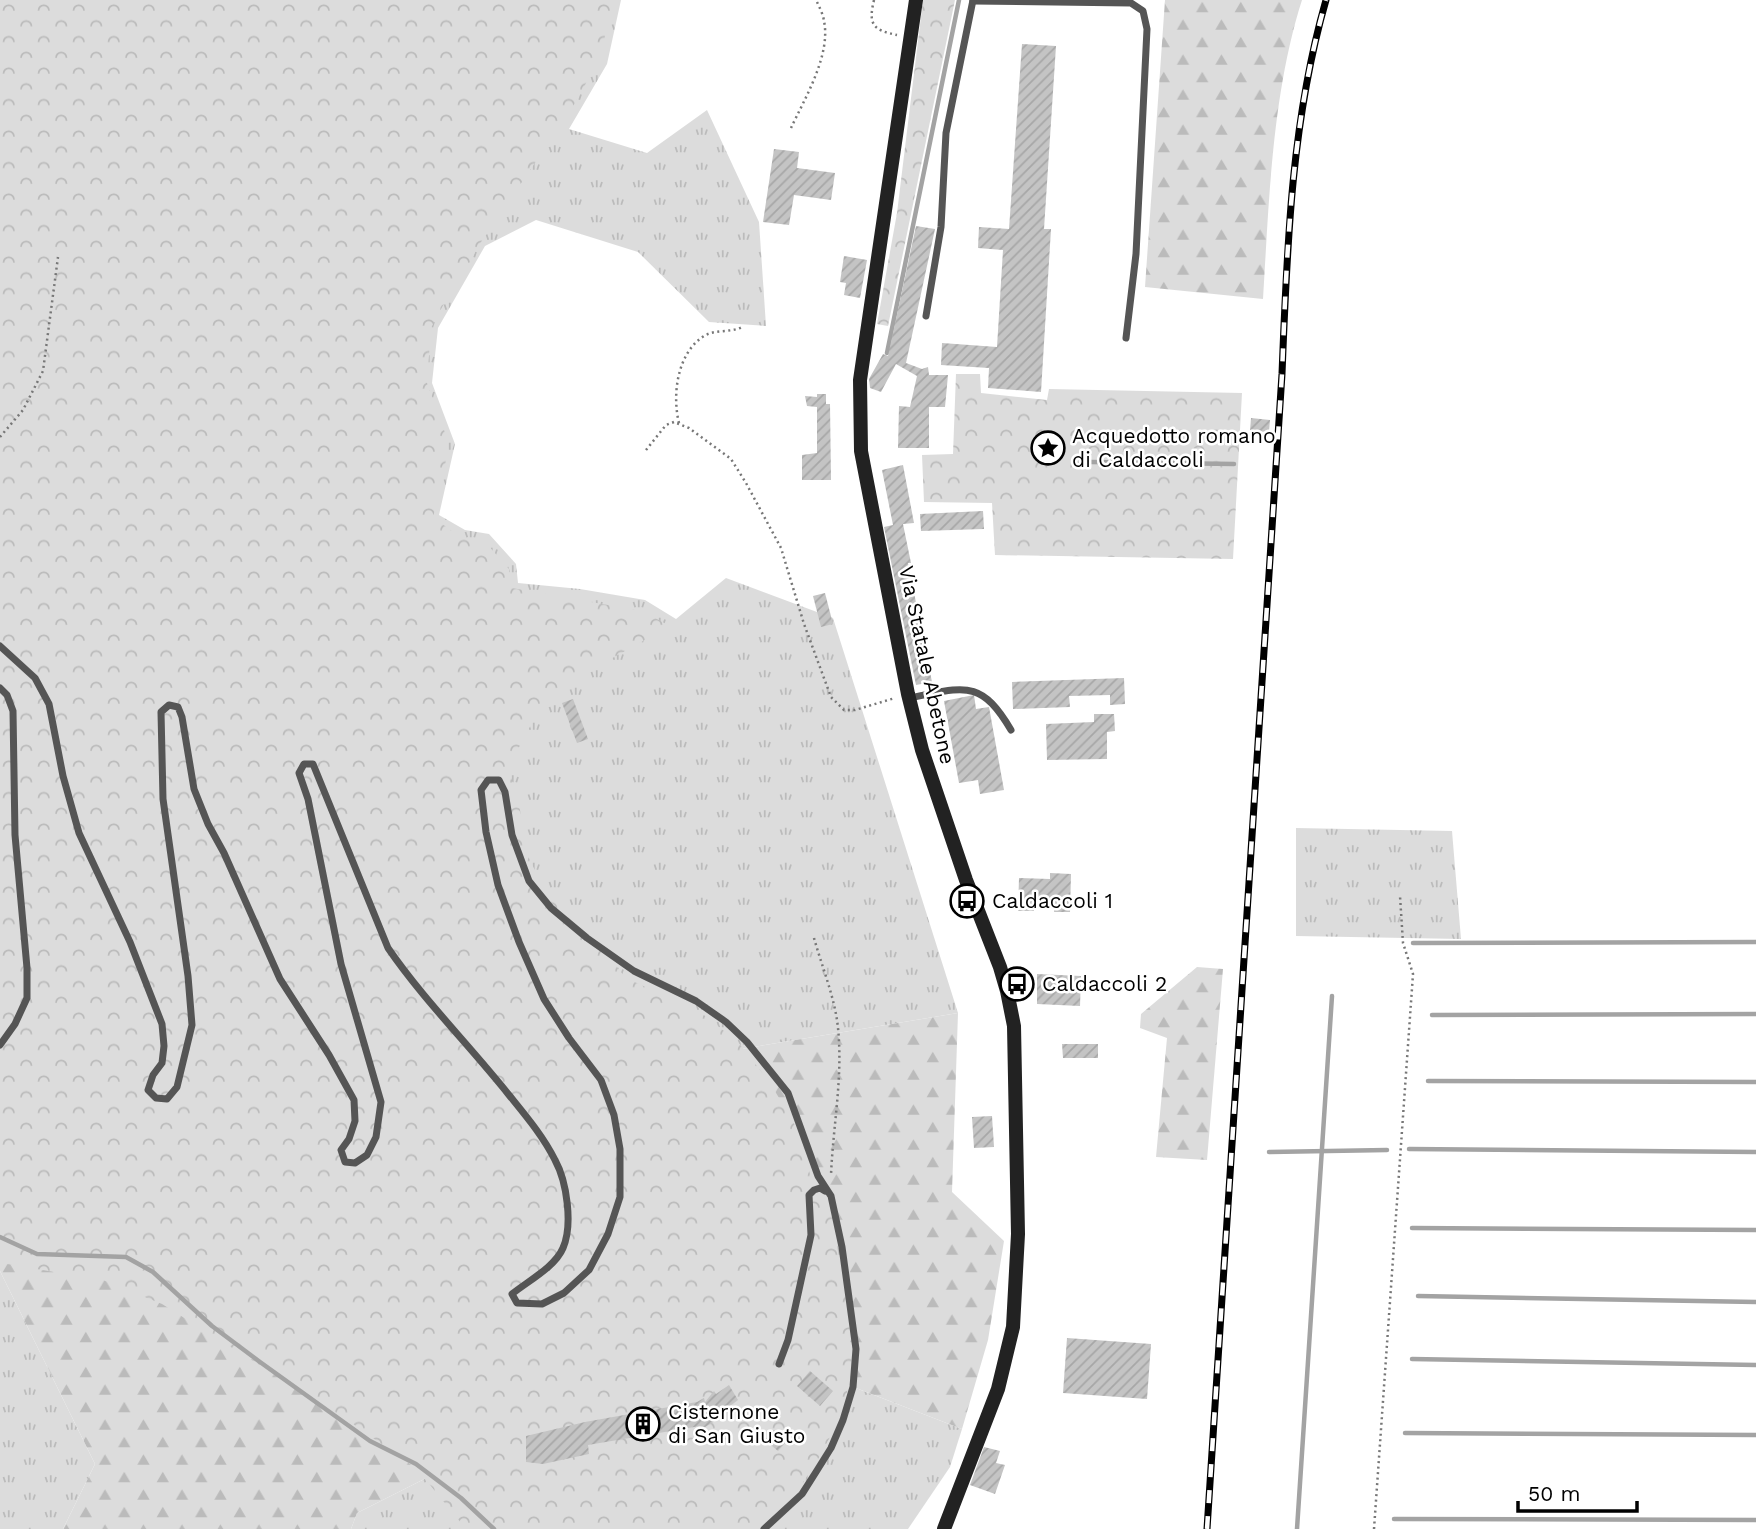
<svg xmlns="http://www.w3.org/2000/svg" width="1756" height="1529" font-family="'Work Sans',sans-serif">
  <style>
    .grass { fill: url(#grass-tufts) }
    .forest { fill: url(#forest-firs) }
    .park { fill: url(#park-crowns) }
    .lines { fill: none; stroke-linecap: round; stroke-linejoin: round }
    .stream { stroke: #a3a3a3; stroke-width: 4.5 }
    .building { fill: url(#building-hatch) }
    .path { stroke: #777; stroke-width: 2.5; stroke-dasharray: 2 3.5; stroke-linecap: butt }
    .service { stroke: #555; stroke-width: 7 }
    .secondary { stroke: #222; stroke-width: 14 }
    .rail-casing { stroke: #000; stroke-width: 7 }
    .rail { stroke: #fff; stroke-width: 4.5; stroke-dasharray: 13; stroke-linecap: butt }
    .labels { text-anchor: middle; stroke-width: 5; stroke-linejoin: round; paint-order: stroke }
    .poi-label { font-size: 21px; fill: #000; stroke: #fff; text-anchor: start }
    .street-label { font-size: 21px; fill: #000; stroke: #fff }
  </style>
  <defs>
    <pattern id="grass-tufts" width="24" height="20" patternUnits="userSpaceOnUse" patternTransform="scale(1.75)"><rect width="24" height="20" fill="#dcdcdc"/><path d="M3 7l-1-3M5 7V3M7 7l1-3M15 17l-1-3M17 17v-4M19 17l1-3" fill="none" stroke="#bbb"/></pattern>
    <pattern id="forest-firs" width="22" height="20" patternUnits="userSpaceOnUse" patternTransform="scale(1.75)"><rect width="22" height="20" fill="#dcdcdc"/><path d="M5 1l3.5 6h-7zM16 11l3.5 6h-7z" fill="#bbb"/></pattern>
    <pattern id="park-crowns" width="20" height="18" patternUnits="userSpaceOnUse" patternTransform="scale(1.75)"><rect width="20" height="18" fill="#dcdcdc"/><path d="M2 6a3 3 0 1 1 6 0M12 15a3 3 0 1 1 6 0" fill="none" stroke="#bbb"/></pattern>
    <pattern id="building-hatch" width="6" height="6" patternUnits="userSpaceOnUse" patternTransform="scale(1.75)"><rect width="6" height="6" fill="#c4c4c4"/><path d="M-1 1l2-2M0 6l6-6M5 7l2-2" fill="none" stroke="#a7a7a7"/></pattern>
  </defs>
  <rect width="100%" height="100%" fill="#fff"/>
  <g class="grass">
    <polygon points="0,0 621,0 607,64 569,129 647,153 707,110 759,222 766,326 709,322 638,252 536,220 485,246 438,328 432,383 455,444 439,515 465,530 489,534 516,564 518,583 580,589 645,600 676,619 726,578 833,618 958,1013 645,1065"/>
    <polygon points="1296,828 1452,831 1461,939 1296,936"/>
    <polygon points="0,1271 95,1464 63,1529 0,1529"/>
    <polygon points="737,1342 962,1429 950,1467 908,1529 351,1529 357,1513 573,1404"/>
  </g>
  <g class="forest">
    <path d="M1165,0H1302C1272,94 1269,201 1263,299L1145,287Z"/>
    <polygon points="0,822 645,1065 958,1013 952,1192 1004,1241 988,1340 962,1429 737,1342 573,1404 357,1513 351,1529 63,1529 95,1464 0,1271"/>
    <polygon points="1197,967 1223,969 1207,1160 1156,1157 1167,1038 1140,1028 1141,1014"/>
  </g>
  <g class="park">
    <polygon points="0,0 614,0 599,60 571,110 479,245 456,288 449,294 431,328 427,383 448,441 444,476 433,517 461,538 487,544 509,569 512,588 642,611 670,626 580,676 534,719 508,768 519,803 526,852 546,893 581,931 600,947 626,978 700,1012 738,1042 770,1083 793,1121 807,1157 811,1181 822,1194 832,1213 849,1321 852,1370 842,1415 817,1461 792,1499 758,1529 466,1529 417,1469 346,1419 162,1304 103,1280 0,1263"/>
    <polygon points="923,0 955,0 888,326 877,324 897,213"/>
    <polygon points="956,374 980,374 981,393 1047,400 1049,389 1242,393 1233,559 995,555 992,503 924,502 922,455 953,454"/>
  </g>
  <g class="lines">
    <g class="stream">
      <polyline points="887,353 959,0"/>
      <polyline points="1091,462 1234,464"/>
      <polyline points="1413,943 1756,942"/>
      <polyline points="1432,1015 1756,1014"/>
      <polyline points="1428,1081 1756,1082"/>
      <polyline points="1409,1149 1756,1152"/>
      <polyline points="1269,1152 1387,1150"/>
      <polyline points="1412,1228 1756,1230"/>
      <polyline points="0,1237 37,1254 126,1257 153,1272 212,1326 260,1362 370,1441 416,1464 461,1498 494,1529"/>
      <polyline points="1418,1296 1756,1302"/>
      <polyline points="1412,1359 1756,1365"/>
      <polyline points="1405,1433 1756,1435"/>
      <polyline points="1394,1519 1756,1520"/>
      <polyline points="1297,1529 1332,996"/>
    </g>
  </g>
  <g class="building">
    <polygon points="1022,44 1056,46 1044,229 1051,229 1041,392 988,388 989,368 941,365 942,343 997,347 1003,250 978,248 979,227 1009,229"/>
    <polygon points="774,149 799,152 797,168 835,173 831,200 794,195 789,225 763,222"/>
    <polygon points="916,226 935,229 906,363 922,369 928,367 929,375 948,375 945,407 929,407 929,448 898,448 899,406 910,407 917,376 896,364 881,392 870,388 869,379 883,354 888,356"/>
    <polygon points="844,256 867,260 860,298 844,295 846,283 840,282"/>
    <polygon points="817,394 826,394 826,404 830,404 831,480 802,480 802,455 817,453 817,407 807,406 805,396 817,397"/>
    <polygon points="1251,418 1270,420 1269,432 1250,431"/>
    <polygon points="903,465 914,523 903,524 911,563 908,563 932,682 916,685 884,527 893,525 882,470"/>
    <polygon points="983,511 984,529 921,531 920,514"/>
    <polygon points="825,593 833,624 821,627 813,596"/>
    <polygon points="1124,678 1125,704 1110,705 1110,695 1069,696 1070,707 1013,709 1012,682"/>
    <polygon points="974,695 976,709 989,707 1004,790 980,794 978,780 959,783 944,701"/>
    <polygon points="573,699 588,739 577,743 562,703"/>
    <polygon points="1094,714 1114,714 1115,731 1107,732 1107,759 1047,760 1046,724 1094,722"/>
    <polygon points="1050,873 1071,874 1070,912 1054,912 1055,906 1034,905 1034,911 1018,911 1019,878 1050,879"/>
    <polygon points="1037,974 1081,976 1080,1006 1037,1004"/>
    <polygon points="1062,1044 1098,1044 1098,1058 1063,1058"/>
    <polygon points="992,1116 994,1147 974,1148 972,1117"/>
    <polygon points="1067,1338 1151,1344 1147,1399 1063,1393"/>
    <polygon points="810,1371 833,1391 820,1406 797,1386"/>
    <polygon points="729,1385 738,1400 713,1419 715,1421 702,1429 700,1426 588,1445 589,1454 543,1464 526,1462 526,1436 585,1422 697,1402 704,1398 705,1402 714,1391 716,1394"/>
    <polygon points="774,1430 787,1441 778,1451 765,1440"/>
    <polygon points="984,1447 1000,1451 996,1463 1005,1465 995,1494 970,1485"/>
  </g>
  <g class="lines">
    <g class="path">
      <path d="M874,0C868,25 873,30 897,35"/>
      <path d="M791,128C805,98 831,55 824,21C823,14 819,6 816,0"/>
      <path d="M679,423C672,395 677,353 704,336C715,329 731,333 742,327"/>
      <polyline points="0,437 23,410 43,371 58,257"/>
      <polyline points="646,450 666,425 674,422 689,428 731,459 746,483 781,548 804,624 831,697 844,710 855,710 895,698"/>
      <path d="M814,938C822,967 835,998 838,1028C843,1078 833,1126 831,1175"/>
      <polyline points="1374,1529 1413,974 1403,943 1400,896"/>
    </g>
    <g class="service">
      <polyline points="973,1 1131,3 1143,11 1147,29 1136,254 1126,338"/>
      <polyline points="926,316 941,227 946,133 973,0"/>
      <path d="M0,646L35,678L49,704L63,776L79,833L130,942L162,1024L164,1046L162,1063L153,1075L148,1090L156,1098L167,1099L177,1087L192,1025L188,976L163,799L161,712L169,705L178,707L182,717L194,789L208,824L224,853L280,979L329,1055L354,1100L355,1121L349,1139L341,1150L345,1162L355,1163L367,1155L376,1137L381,1102L341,964L308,799L299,773L304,764H313L388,948C423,999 470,1046 509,1095C526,1116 543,1136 555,1160C567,1182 573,1225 563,1248C555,1267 528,1281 512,1294L517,1303L542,1304L564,1293L589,1270L608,1234L620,1197V1149L614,1115L601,1080L569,1038L544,999L519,942L498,885L486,832L481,790L488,780H499L505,792L512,835L529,881L551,908L587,938L634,971L696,1001L726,1022L747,1042L788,1093L818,1176L831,1196L842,1247L856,1349L853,1387L843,1420L831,1448L816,1472L802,1494L764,1529"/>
      <polyline points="0,688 7,695 13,711 15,835 27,968 27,998 15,1024 0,1045"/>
      <path d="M909,698C963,688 980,677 1011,730"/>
      <polyline points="779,1364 788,1340 811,1235 809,1195 814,1190 820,1188 825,1191"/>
    </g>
    <polyline class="secondary" points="916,0 860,380 861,451 908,694 922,750 966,880 1000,967 1007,991 1014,1026 1018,1234 1013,1327 998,1389 944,1529"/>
    <defs>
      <path id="rail" d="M1207,1529L1282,374C1287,248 1291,122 1326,0"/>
    </defs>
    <use href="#rail" class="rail-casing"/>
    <use href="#rail" class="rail"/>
  </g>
  <defs>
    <symbol id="sight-ring" viewBox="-11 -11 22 22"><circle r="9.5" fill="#fff" stroke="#000" stroke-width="1.5"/><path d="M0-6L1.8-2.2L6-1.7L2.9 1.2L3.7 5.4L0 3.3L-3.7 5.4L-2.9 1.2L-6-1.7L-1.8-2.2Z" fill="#000"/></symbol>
    <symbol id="bus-ring" viewBox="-11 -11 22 22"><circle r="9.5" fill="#fff" stroke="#000" stroke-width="1.5"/><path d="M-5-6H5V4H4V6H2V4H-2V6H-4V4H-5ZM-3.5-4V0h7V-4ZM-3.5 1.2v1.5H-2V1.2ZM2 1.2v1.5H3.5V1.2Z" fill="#000"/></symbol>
    <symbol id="building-ring" viewBox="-11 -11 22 22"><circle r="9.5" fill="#fff" stroke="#000" stroke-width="1.5"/><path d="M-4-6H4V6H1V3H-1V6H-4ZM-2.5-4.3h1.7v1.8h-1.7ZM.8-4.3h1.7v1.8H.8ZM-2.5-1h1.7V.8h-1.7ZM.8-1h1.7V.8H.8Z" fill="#000"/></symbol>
  </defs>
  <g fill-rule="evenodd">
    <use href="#sight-ring" x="1029" y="429" width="38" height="38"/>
    <use href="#bus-ring" x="948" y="882" width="38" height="38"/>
    <use href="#bus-ring" x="998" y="965" width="38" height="38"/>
    <use href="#building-ring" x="624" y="1405" width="38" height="38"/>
  </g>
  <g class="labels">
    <g class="poi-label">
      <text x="1072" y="443">Acquedotto romano<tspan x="1072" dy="24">di Caldaccoli</tspan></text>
      <text x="992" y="908">Caldaccoli 1</text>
      <text x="1042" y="991">Caldaccoli 2</text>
      <text x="668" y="1419">Cisternone<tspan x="668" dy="24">di San Giusto</tspan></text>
    </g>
    <g class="street-label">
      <text transform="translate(927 665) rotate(78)" y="7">Via Statale Abetone</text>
    </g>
  </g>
  <path d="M1518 1501v10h119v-10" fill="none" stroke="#000000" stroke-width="3.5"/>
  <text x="1528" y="1501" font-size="21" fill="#000000" stroke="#ffffff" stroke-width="5" paint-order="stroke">50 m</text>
</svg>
